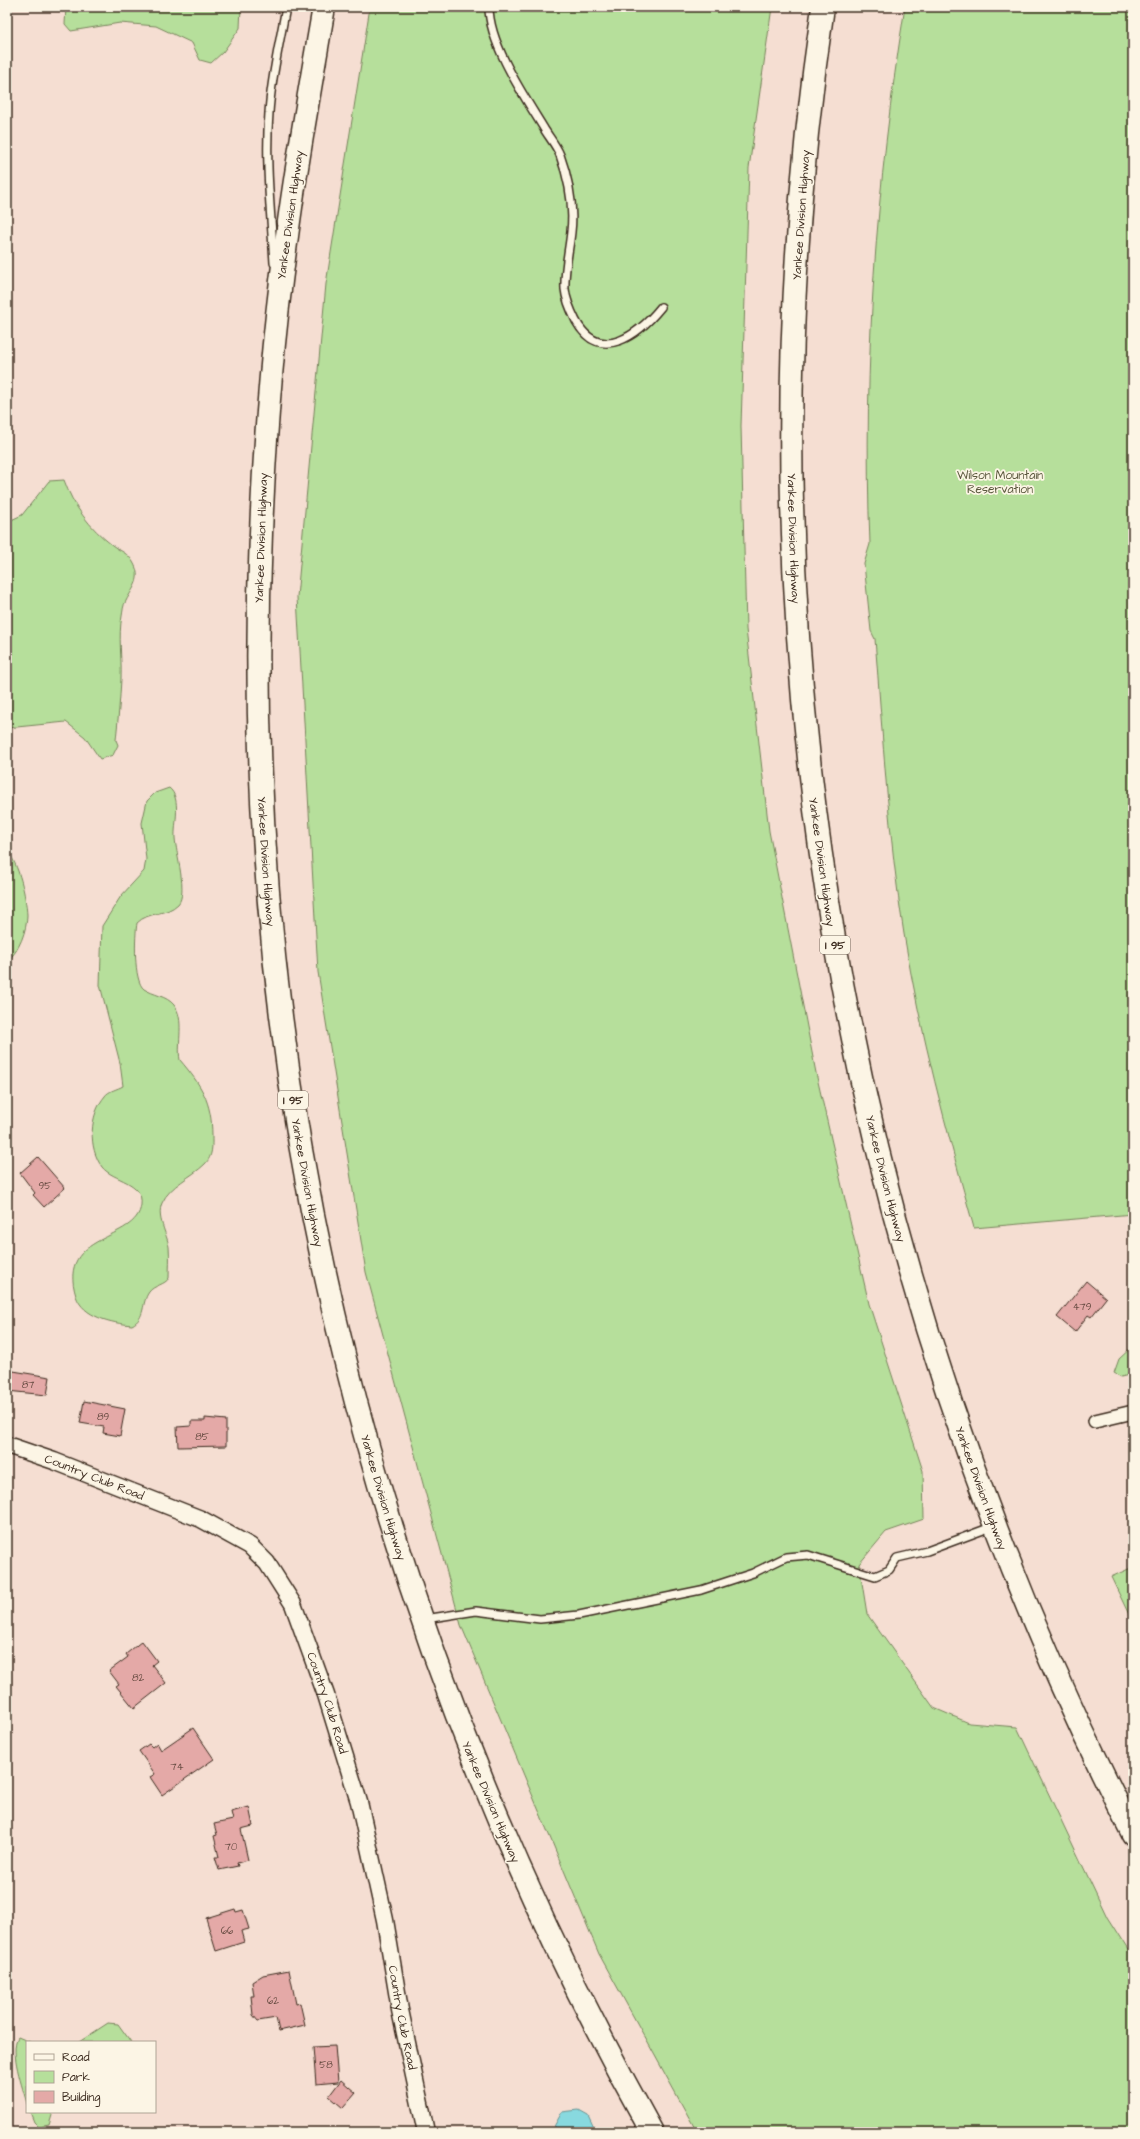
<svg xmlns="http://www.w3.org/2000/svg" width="1140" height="2139" font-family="'Architects Daughter',sans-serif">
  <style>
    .green { fill: #b6df9b; stroke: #78845c }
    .water { fill: #88d9df; stroke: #699392 }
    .building { fill: #e4a9a7; stroke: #3b2a1e }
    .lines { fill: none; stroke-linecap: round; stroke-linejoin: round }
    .service-casing { stroke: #3b2a1e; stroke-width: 10 }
    .minor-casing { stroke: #3b2a1e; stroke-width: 16 }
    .tertiary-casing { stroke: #3b2a1e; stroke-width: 19 }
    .motorway-casing { stroke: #3b2a1e; stroke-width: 25 }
    .service { stroke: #fcf5e5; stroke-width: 7 }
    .minor { stroke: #fcf5e5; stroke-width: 13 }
    .tertiary { stroke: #fcf5e5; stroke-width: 16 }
    .motorway { stroke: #fcf5e5; stroke-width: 22 }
    .labels { text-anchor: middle; stroke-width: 3.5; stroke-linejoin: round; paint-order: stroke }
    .number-label { font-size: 10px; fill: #654a40 }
    .shield { fill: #fcf5e5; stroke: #75675a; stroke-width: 1 }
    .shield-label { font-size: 11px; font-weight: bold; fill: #3b2a1e }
    .street-label { font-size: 12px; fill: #3b2a1e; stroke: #fcf5e5 }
    .park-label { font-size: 12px; fill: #5a573d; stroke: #fcf5e5 }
  </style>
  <rect width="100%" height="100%" fill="#f5ded2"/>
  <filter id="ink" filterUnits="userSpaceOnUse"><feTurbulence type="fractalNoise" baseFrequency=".025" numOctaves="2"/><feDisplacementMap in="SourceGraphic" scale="8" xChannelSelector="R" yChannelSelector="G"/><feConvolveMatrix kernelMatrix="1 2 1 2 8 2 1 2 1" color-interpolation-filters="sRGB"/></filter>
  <g filter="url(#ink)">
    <g class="green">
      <polygon points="66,7 241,7 240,28 223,52 211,63 200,60 192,43 156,26 120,23 71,31 65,24"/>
      <polygon points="370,7 772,7 749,168 741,426 746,629 769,831 816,1073 869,1304 923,1471 924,1519 886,1532 859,1564 867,1614 934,1708 969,1723 1017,1727 1107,1917 1133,1958 1133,2132 697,2132 599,1954 461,1625 366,1272 318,972 297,597 326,284"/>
      <path d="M905,7H1133V1214L974,1228C947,1131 920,1033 904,934C888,836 883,737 875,639L871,631L864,564L870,544C863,365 876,183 905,7Z"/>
      <path d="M64,480C73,506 90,528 112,545C120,551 128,553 133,562C143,579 133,587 126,601C123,605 123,611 122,616C118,637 122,657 121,679C120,700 118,720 116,740L118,745L113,755L100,759L85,737L66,722L7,728V522L22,515L49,481Z"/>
      <path d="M169,788C182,798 174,824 175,838C176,853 188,894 178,904C166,916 149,911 137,923C135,935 133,981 144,989C153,995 167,996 174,1005C185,1019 177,1043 180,1060C201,1085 212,1101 212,1136C212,1146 213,1156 205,1164C192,1177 170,1185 162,1203C156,1218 167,1233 169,1247C170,1257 169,1268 169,1278C165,1285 154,1285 149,1292C141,1303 146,1318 132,1325C111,1323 83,1317 76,1296C56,1231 137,1243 141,1205C144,1181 113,1181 102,1167C88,1148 89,1115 105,1096C108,1091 118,1089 123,1086L120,1063L100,985L102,926L121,896L144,871L146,859L142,823L147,801L155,793Z"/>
      <path d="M7,851C19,864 26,896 27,915C27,930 19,952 7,961Z"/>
      <polygon points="1133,1346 1133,1374 1121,1377 1114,1373 1119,1359"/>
      <polygon points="1133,1567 1133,1623 1111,1577"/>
      <polygon points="108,2023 118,2024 131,2042 79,2042"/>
      <path d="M18,2037L30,2042H27V2104C23,2088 9,2051 18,2037Z"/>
      <polygon points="30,2112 53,2112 49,2125 39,2127 34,2122"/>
    </g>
    <polygon class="water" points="579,2110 588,2115 596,2132 551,2132 562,2112"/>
    <g class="building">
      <polygon points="38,1157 65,1188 44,1207 33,1195 35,1193 20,1173"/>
      <polygon points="1086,1281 1106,1298 1091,1317 1088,1315 1075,1332 1057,1317"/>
      <polygon points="7,1370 50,1377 47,1395 7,1391"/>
      <polygon points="84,1401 125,1409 120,1436 103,1433 104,1427 80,1423"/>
      <polygon points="205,1418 226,1420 226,1446 178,1447 177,1427 191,1426 191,1421 205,1421"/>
      <polygon points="142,1641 157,1661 152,1665 166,1683 134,1708 116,1686 119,1684 109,1671 128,1657 126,1654"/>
      <polygon points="193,1728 214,1759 162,1795 150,1777 155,1774 139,1751 149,1744 152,1747 157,1743 161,1750"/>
      <polygon points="249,1807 253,1826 241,1829 248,1860 237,1863 238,1866 219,1870 215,1857 219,1857 214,1836 217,1835 214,1824 233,1820 231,1812"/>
      <polygon points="235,1909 236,1912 243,1910 249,1929 241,1931 244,1942 216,1951 206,1918"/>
      <polygon points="289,1970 296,2004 300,2003 305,2025 279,2031 276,2018 258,2021 253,2015 251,1996 254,1996 252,1982 263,1975"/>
      <polygon points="335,2046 338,2082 316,2084 313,2047"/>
      <polygon points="341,2080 356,2093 343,2108 329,2096"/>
    </g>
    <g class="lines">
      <defs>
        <g id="service">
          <path d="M489,7C489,44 524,96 543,127C548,136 556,145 560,155C569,180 574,206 571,232C569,251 564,271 565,289C566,300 571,311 576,321C600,365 639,334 661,307"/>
          <path d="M274,263C271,213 265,163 269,113C271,78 280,42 286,7"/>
          <polyline points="425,1619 476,1611 540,1619 579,1615 701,1590 753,1573 786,1557 808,1555 875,1576 889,1570 897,1558 927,1551 994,1526"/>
        </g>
        <polyline id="minor" points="1095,1421 1133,1412"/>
        <g id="tertiary">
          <path id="s1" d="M7,1445L54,1461L201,1519L250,1546L267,1563L293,1604L326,1695L359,1802L385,1920L400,2010L426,2132"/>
        </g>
        <g id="motorway">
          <path id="s2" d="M324,7C311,83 297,159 287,236C273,334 265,433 261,533C237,1094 379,1643 652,2132"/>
          <path id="s3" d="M823,7C730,633 845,1272 1133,1834"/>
        </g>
      </defs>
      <use href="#service" class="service-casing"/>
      <use href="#minor" class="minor-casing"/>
      <use href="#tertiary" class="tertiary-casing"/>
      <use href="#motorway" class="motorway-casing"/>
      <use href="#service" class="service"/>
      <use href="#minor" class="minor"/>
      <use href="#tertiary" class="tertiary"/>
      <use href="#motorway" class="motorway"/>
    </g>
  </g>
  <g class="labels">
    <g class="number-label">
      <text x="45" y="1189">95</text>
      <text x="1082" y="1310">479</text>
      <text x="28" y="1388">87</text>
      <text x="103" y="1420">89</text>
      <text x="202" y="1440">85</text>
      <text x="138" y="1681">82</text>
      <text x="177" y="1770">74</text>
      <text x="231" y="1850">70</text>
      <text x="227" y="1934">66</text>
      <text x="273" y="2004">62</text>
      <text x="326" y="2068">58</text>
    </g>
    <g class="shield">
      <rect x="820" y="936" width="30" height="18" rx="3"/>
      <rect x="278" y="1091" width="30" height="18" rx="3"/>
    </g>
    <g class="shield-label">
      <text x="835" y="949">I 95</text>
      <text x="293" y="1104">I 95</text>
    </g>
    <g class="street-label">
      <text transform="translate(290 215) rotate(-82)" y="4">Yankee Division Highway</text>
      <text transform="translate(801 215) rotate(-86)" y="4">Yankee Division Highway</text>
      <text transform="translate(261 538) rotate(-88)" y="4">Yankee Division Highway</text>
      <text dy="4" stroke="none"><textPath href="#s3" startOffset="533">Yankee Division Highway</textPath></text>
      <text dy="4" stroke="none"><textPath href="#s2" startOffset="859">Yankee Division Highway</textPath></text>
      <text transform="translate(822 862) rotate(82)" y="4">Yankee Division Highway</text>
      <text dy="4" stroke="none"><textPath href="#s3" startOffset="1181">Yankee Division Highway</textPath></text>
      <text dy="4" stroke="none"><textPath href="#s2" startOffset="1183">Yankee Division Highway</textPath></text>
      <text dy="4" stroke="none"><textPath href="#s1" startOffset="93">Country Club Road</textPath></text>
      <text transform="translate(981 1488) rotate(70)" y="4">Yankee Division Highway</text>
      <text dy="4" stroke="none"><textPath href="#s2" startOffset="1507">Yankee Division Highway</textPath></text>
      <text dy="4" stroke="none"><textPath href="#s1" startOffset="441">Country Club Road</textPath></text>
      <text transform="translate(491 1802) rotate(67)" y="4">Yankee Division Highway</text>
      <text dy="4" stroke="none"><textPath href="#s1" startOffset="765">Country Club Road</textPath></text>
    </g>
    <g class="park-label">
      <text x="1000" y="479">Wilson Mountain<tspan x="1000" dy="14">Reservation</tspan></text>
    </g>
  </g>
  <rect width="1140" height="2139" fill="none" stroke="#fcf5e5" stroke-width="24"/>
  <rect x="12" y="12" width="1116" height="2115" fill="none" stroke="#3b2a1e" stroke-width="1.5" filter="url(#ink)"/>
  <rect x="26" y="2041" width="130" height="72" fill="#fcf5e5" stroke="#afa495"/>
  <rect x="34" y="2054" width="20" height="6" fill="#fcf5e5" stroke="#afa495"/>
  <text x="62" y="2061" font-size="12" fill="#3b2a1e">Road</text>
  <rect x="34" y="2071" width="20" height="12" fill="#b6df9b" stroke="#afa495"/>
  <text x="62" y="2081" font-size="12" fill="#3b2a1e">Park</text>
  <rect x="34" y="2091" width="20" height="12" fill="#e4a9a7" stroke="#afa495"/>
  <text x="62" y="2101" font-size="12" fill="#3b2a1e">Building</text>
</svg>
